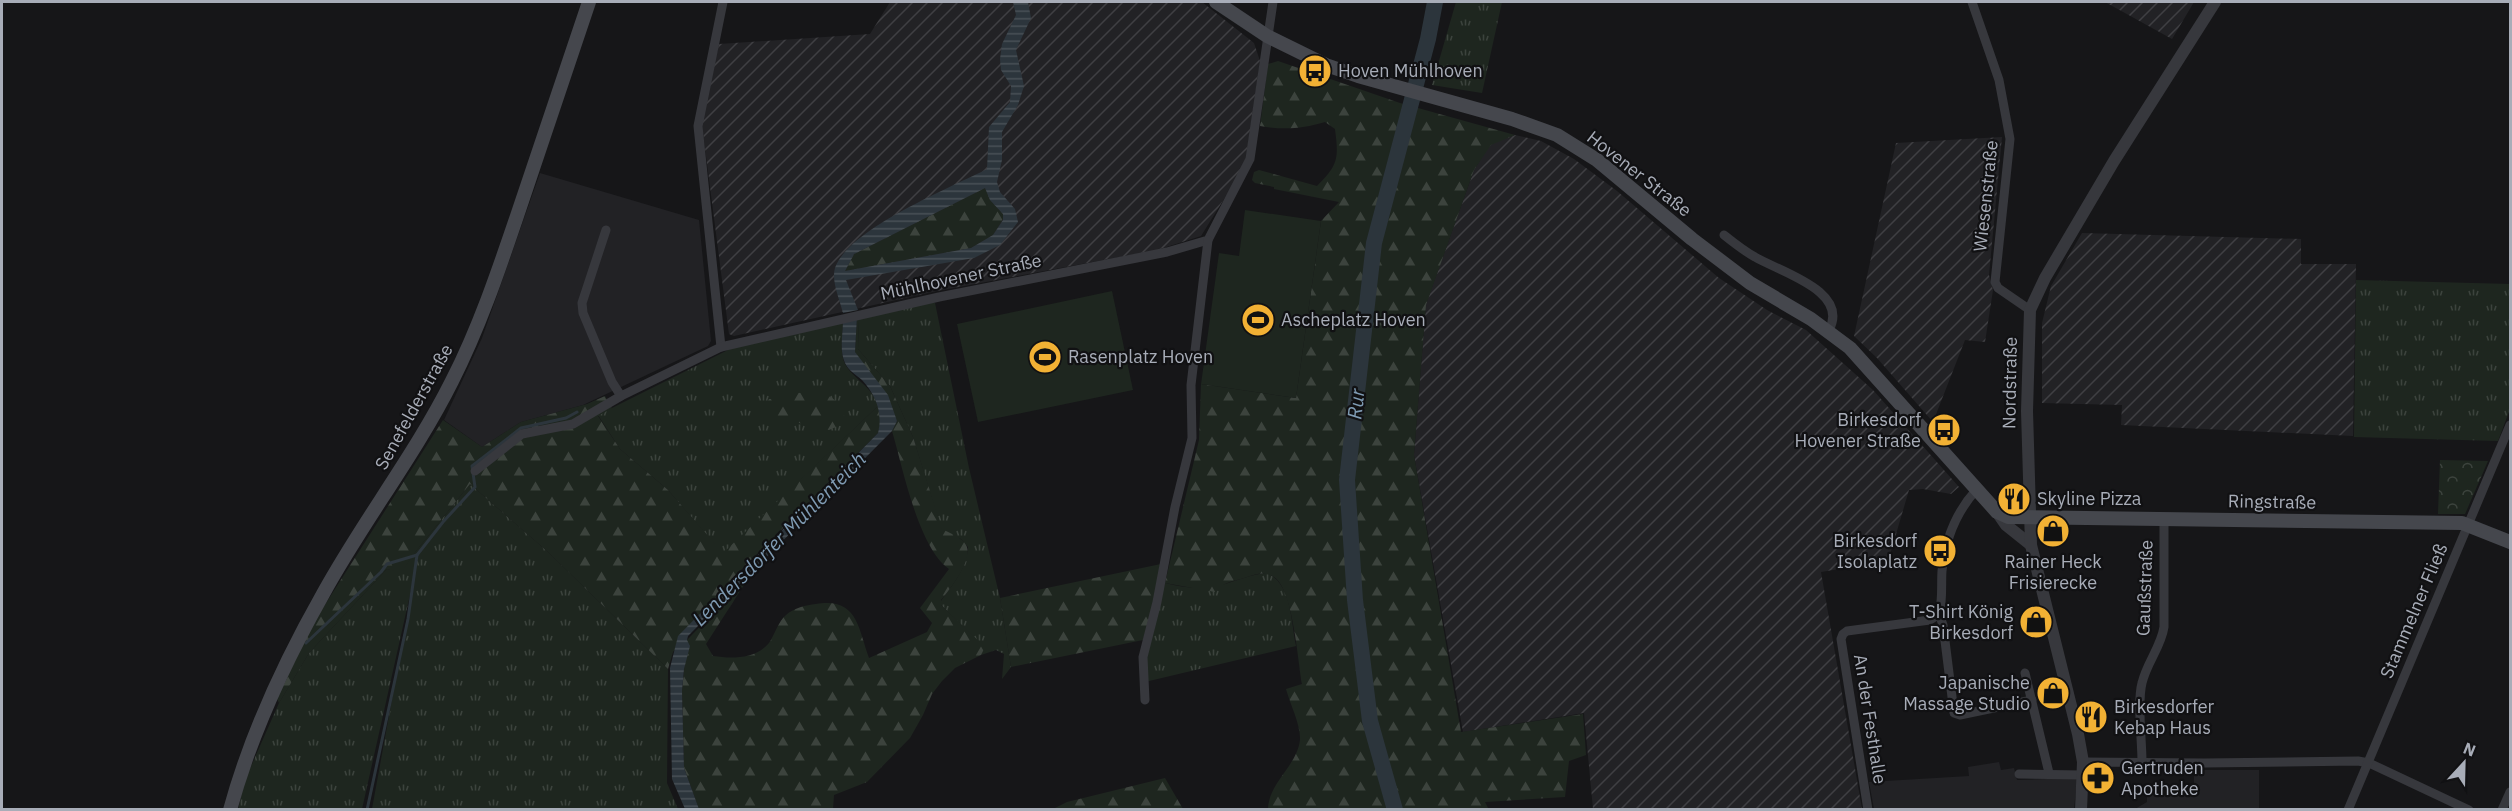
<svg xmlns="http://www.w3.org/2000/svg" width="2512" height="811" font-family="'IBM Plex Sans',sans-serif">
  <style>
    .built { fill: #222225 }
    .industrial { fill: url(#industrial-furrows) }
    .grass { fill: url(#grass-tufts) }
    .forest { fill: url(#forest-firs) }
    .park { fill: url(#park-crowns) }
    .pitch { fill: #1e261f }
    .water { fill: url(#water-rules); fill-rule: evenodd }
    .lines { fill: none; stroke-linecap: round; stroke-linejoin: round }
    .stream { stroke: #2c353c; stroke-width: 3 }
    .river { stroke: #2c353c; stroke-width: 16 }
    .minor { stroke: #37383d; stroke-width: 9 }
    .tertiary { stroke: #37383d; stroke-width: 12 }
    .secondary { stroke: #45474d; stroke-width: 14 }
    .labels { text-anchor: middle; stroke-width: 4.5; stroke-linejoin: round; paint-order: stroke }
    .poi-label { font-size: 18px; fill: #a8adb8; stroke: #111113; text-anchor: start }
    .street-label { font-size: 18px; fill: #a8adb8; stroke: #111113 }
    .water-label { font-size: 20px; font-style: italic; fill: #7f9bb3; stroke: #111113 }
  </style>
  <defs>
    <pattern id="industrial-furrows" width="10" height="10" patternUnits="userSpaceOnUse" patternTransform="scale(1.5)"><rect width="10" height="10" fill="#222225"/><path d="M-1 1l2-2M0 10L10 0M9 11l2-2" fill="none" stroke="#3f3f43"/></pattern>
    <pattern id="grass-tufts" width="24" height="20" patternUnits="userSpaceOnUse" patternTransform="scale(1.5)"><rect width="24" height="20" fill="#1e261f"/><path d="M3 7l-1-3M5 7V3M7 7l1-3M15 17l-1-3M17 17v-4M19 17l1-3" fill="none" stroke="#3c433d"/></pattern>
    <pattern id="forest-firs" width="22" height="20" patternUnits="userSpaceOnUse" patternTransform="scale(1.5)"><rect width="22" height="20" fill="#1e261f"/><path d="M5 1l3.5 6h-7zM16 11l3.5 6h-7z" fill="#3c433d"/></pattern>
    <pattern id="park-crowns" width="20" height="18" patternUnits="userSpaceOnUse" patternTransform="scale(1.5)"><rect width="20" height="18" fill="#1e261f"/><path d="M2 6a3 3 0 1 1 6 0M12 15a3 3 0 1 1 6 0" fill="none" stroke="#3c433d"/></pattern>
    <pattern id="water-rules" width="6" height="5" patternUnits="userSpaceOnUse" patternTransform="scale(1.5)"><rect width="6" height="5" fill="#2c353c"/><path d="M0 2.5h6" fill="none" stroke="#485056"/></pattern>
  </defs>
  <rect width="100%" height="100%" fill="#161618"/>
  <g class="built">
    <polygon points="540,173 699,220 711,341 708,346 583,405 521,422 482,447 444,420 482,338"/>
    <polygon points="1999,762 2001,770 2014,768 2017,780 2077,778 2074,810 1874,809 1869,782 1969,776 1968,767"/>
    <polygon points="2194,770 2259,770 2259,809 2135,809 2147,802 2147,792 2194,792"/>
  </g>
  <g class="industrial">
    <polygon points="890,2 1202,2 1254,43 1260,61 1246,158 1234,183 1201,236 1157,250 937,291 734,336 729,334 702,125 702,114 719,44 870,34"/>
    <polygon points="2105,2 2194,2 2172,39"/>
    <polygon points="1515,135 1541,141 1574,159 1617,191 1719,278 1767,310 1806,330 1873,390 1959,487 1951,494 1923,489 1909,490 1889,558 1881,562 1821,572 1862,809 1593,809 1584,713 1463,732 1414,455 1426,304 1474,170 1491,143"/>
    <polygon points="2002,137 1989,275 1993,290 1985,342 1965,340 1933,422 1877,358 1854,336 1896,143"/>
    <polygon points="2082,233 2301,239 2301,264 2356,264 2353,436 2121,425 2122,405 2042,403 2042,323 2051,286"/>
  </g>
  <g class="grass">
    <polygon points="1456,2 1502,2 1482,93 1432,85"/>
    <polygon points="2356,280 2510,284 2510,409 2498,441 2354,437"/>
    <path d="M929,302L935,303L969,468L1000,598L1011,667L1002,679L1004,654L996,650L981,655L984,647L941,605V601C953,584 967,568 968,547L961,539L942,531L913,437L890,386L858,349L859,319Z"/>
    <path d="M843,320C843,334 839,352 845,364C853,379 873,387 878,406L723,554L668,490L620,449L598,415L730,349Z"/>
    <polygon points="470,484 548,552 668,669 667,783 678,809 372,809 416,568 362,809 238,810 245,780 279,703 309,653 387,569 401,572 416,551"/>
    <path d="M1267,573C1292,584 1291,623 1296,646L1149,681L1146,680V654L1165,583C1184,588 1202,590 1221,585C1237,581 1251,574 1267,573Z"/>
  </g>
  <g class="forest">
    <path d="M1278,61L1400,103L1515,135L1491,145L1474,170L1426,305L1414,455L1461,732L1583,714L1586,755L1569,761L1565,797L1485,802L1489,810L1268,809C1269,782 1297,766 1300,740C1301,725 1290,704 1286,689L1302,684C1298,661 1293,589 1274,577C1266,571 1256,574 1247,577C1235,581 1222,582 1215,592L1165,583L1199,440L1201,384L1296,398L1321,221L1339,202L1274,189V187L1255,183L1252,180L1254,172L1259,170L1317,186C1338,165 1339,159 1335,129L1325,122C1301,129 1284,130 1260,126L1268,64Z"/>
    <polygon points="985,188 990,200 1003,214 1003,219 993,235 971,248 845,271 854,254"/>
    <path d="M857,317L859,319L858,349L890,386L913,437L942,529C949,533 962,537 966,545C974,559 950,589 941,600V605L985,647L981,655L955,668L942,681L932,694L923,715L910,738L867,782L834,795L833,809H699L684,768L682,691L687,640L751,574L706,644L713,656C732,659 756,659 769,643C775,634 778,622 786,615C794,608 806,605 816,604C857,597 858,627 869,658L927,632L932,623L920,608L949,569C918,547 903,468 892,431L897,421L855,352Z"/>
    <path d="M796,393C804,393 813,392 821,393C834,396 849,410 843,424L829,430L774,417L767,409L766,405L769,399H784Z"/>
    <polygon points="605,396 612,408 598,416 620,449 668,490 723,553 878,406 881,421 878,433 733,578 673,652 668,669 548,552 470,484 416,551 401,573 387,569 309,653 279,703 277,699 312,625 443,420 482,447 521,422 587,404"/>
    <polygon points="1161,564 1152,608 1143,640 1011,667 1000,598"/>
    <polygon points="1165,778 1183,809 1053,809 1067,802"/>
  </g>
  <polygon class="park" points="2440,460 2488,461 2465,514 2438,514"/>
  <g class="pitch">
    <polygon points="1245,210 1321,221 1296,398 1201,384 1219,253 1239,256"/>
    <polygon points="1112,291 1133,390 978,422 957,324"/>
  </g>
  <g class="water">
    <path d="M1013,2H1028L1031,18L1016,50L1024,86L1018,105L1002,132V160L997,182L1000,192L1015,209L1018,222L1000,245L974,258L846,280L858,310L843,313C840,300 831,281 835,268C848,229 950,188 987,169L989,127L1010,102L1011,86L1001,70L1000,59L1002,44L1016,15ZM985,188L990,200L1003,214V220L993,235L971,248L845,271L854,254Z"/>
    <path d="M857,317L855,352L888,395L897,421L892,431L688,636L687,640L690,646L684,669L682,691L684,768L699,809H685L672,779L670,668L678,636L878,433C883,413 876,395 862,380C856,375 848,370 845,363C839,350 843,334 843,320Z"/>
  </g>
  <g class="lines">
    <g class="stream">
      <polyline points="306,643 381,572 387,564 417,555 443,522 475,487 472,466 521,428 566,418 577,412"/>
      <polyline points="367,810 408,619 417,555"/>
    </g>
    <polyline class="river" points="1395,810 1370,721 1355,600 1347,480 1374,243 1428,39 1435,2"/>
    <g class="minor">
      <polyline points="1972,2 1999,80 2010,139 1995,282 1998,288 2030,310"/>
      <polyline points="606,230 582,303 583,313 612,382 621,396"/>
      <path d="M1724,235C1734,243 1744,251 1755,257C1780,272 1850,291 1829,330"/>
      <polyline points="721,347 698,126 723,2"/>
      <polyline points="475,471 522,434 573,424 621,396 721,347 939,297 1167,252 1208,240 1250,159 1273,2"/>
      <polyline points="1939,614 1943,625 1954,713 1960,715 2032,700"/>
      <polyline points="2025,673 2049,773"/>
      <polyline points="1145,700 1143,657 1157,602 1175,507 1192,438 1191,385 1208,240"/>
      <polyline points="2083,762 2204,763 2358,761 2369,763 2469,810"/>
      <path d="M2142,762C2142,740 2137,702 2142,683C2147,662 2161,647 2164,627V519"/>
      <polyline points="2019,774 2083,775"/>
      <path d="M1868,810L1841,639L1843,634L1847,631L1930,620L1939,614C1943,600 1941,585 1942,571C1945,540 1956,512 1977,489"/>
      <polyline points="2348,810 2510,425"/>
      <polyline points="2502,810 2510,792"/>
    </g>
    <g class="tertiary">
      <polyline points="1997,512 2006,525 2031,545"/>
      <polyline points="2081,810 2083,762 2078,734 2031,545 2027,411 2030,310 2045,278 2114,161 2215,2"/>
    </g>
    <g class="secondary">
      <polyline points="1216,2 1267,36 1326,65 1358,76 1512,119 1557,135 1597,160 1692,239 1750,283 1811,319 1850,348 1997,512 2008,517 2462,523 2510,542"/>
      <path d="M230,810C251,733 284,663 323,594C363,521 415,455 452,381C479,328 498,272 517,216C541,145 565,73 589,2"/>
    </g>
  </g>
  <defs>
    <symbol id="bus-disc" viewBox="-11 -11 22 22"><circle r="9.5" fill="#f2b134" stroke="#111113"/><path d="M-5-6H5V4H4V6H2V4H-2V6H-4V4H-5ZM-3.5-4V0h7V-4ZM-3.5 1.2v1.5H-2V1.2ZM2 1.2v1.5H3.5V1.2Z" fill="#111"/></symbol>
    <symbol id="stadium-disc" viewBox="-11 -11 22 22"><circle r="9.5" fill="#f2b134" stroke="#111113"/><path d="M0-5a6.5 5 0 1 0 0 10a6.5 5 0 1 0 0-10ZM-3.5-1.8h7v3.6h-7Z" fill="#111"/></symbol>
    <symbol id="restaurant-disc" viewBox="-11 -11 22 22"><circle r="9.5" fill="#f2b134" stroke="#111113"/><path d="M-5-6h1v4h1v-4h1v4h1v-4h1v5L-1.5 .5V6h-2V.5L-5-1ZM5-6V6H3V1.5H1.5Q1.5-4 5-6Z" fill="#111"/></symbol>
    <symbol id="shop-disc" viewBox="-11 -11 22 22"><circle r="9.5" fill="#f2b134" stroke="#111113"/><path d="M-5-2.5h2.3a2.7 3.5 0 0 1 5.4 0H5L5.5 6h-11ZM-1.5-2.5h3a1.5 2.3 0 0 0-3 0Z" fill="#111"/></symbol>
    <symbol id="pharmacy-disc" viewBox="-11 -11 22 22"><circle r="9.5" fill="#f2b134" stroke="#111113"/><path d="M-2-6h4v4h4v4h-4v4h-4v-4h-4v-4h4Z" fill="#111"/></symbol>
  </defs>
  <g fill-rule="evenodd">
    <use href="#bus-disc" x="1296" y="52" width="38" height="38"/>
    <use href="#stadium-disc" x="1239" y="301" width="38" height="38"/>
    <use href="#stadium-disc" x="1026" y="338" width="38" height="38"/>
    <use href="#bus-disc" x="1925" y="411" width="38" height="38"/>
    <use href="#restaurant-disc" x="1995" y="480" width="38" height="38"/>
    <use href="#shop-disc" x="2034" y="512" width="38" height="38"/>
    <use href="#bus-disc" x="1921" y="532" width="38" height="38"/>
    <use href="#shop-disc" x="2017" y="603" width="38" height="38"/>
    <use href="#shop-disc" x="2034" y="674" width="38" height="38"/>
    <use href="#restaurant-disc" x="2072" y="698" width="38" height="38"/>
    <use href="#pharmacy-disc" x="2079" y="759" width="38" height="38"/>
  </g>
  <g class="labels">
    <g class="poi-label">
      <text x="1338" y="77">Hoven Mühlhoven</text>
      <text x="1281" y="326">Ascheplatz Hoven</text>
      <text x="1068" y="363">Rasenplatz Hoven</text>
      <text x="1921" y="426" text-anchor="end">Birkesdorf<tspan x="1921" dy="21">Hovener Straße</tspan></text>
      <text x="2037" y="505">Skyline Pizza</text>
      <text x="1917" y="547" text-anchor="end">Birkesdorf<tspan x="1917" dy="21">Isolaplatz</tspan></text>
      <text x="2053" y="568" text-anchor="middle">Rainer Heck<tspan x="2053" dy="21">Frisierecke</tspan></text>
      <text x="2013" y="618" text-anchor="end">T-Shirt König<tspan x="2013" dy="21">Birkesdorf</tspan></text>
      <text x="2030" y="689" text-anchor="end">Japanische<tspan x="2030" dy="21">Massage Studio</tspan></text>
      <text x="2114" y="713">Birkesdorfer<tspan x="2114" dy="21">Kebap Haus</tspan></text>
      <text x="2121" y="774">Gertruden<tspan x="2121" dy="21">Apotheke</tspan></text>
    </g>
    <g class="street-label">
      <text transform="translate(1639 174) rotate(38)" y="6">Hovener Straße</text>
      <text transform="translate(1986 196) rotate(-84)" y="6">Wiesenstraße</text>
      <text transform="translate(961 277) rotate(-12)" y="6">Mühlhovener Straße</text>
      <text transform="translate(2010 383) rotate(-89)" y="6">Nordstraße</text>
      <text transform="translate(414 407) rotate(-61)" y="6">Senefelderstraße</text>
      <text transform="translate(2272 502) rotate(1)" y="6">Ringstraße</text>
      <text transform="translate(2145 588) rotate(-88)" y="6">Gaußstraße</text>
      <text transform="translate(2414 611) rotate(-67)" y="6">Stammelner Fließ</text>
      <text transform="translate(1870 719) rotate(81)" y="6">An der Festhalle</text>
    </g>
    <g class="water-label">
      <text transform="translate(1356 404) rotate(-84)" y="7">Rur</text>
      <text transform="translate(779 539) rotate(-45)" y="7">Lendersdorfer Mühlenteich</text>
    </g>
  </g>
  <rect width="2512" height="811" fill="none" stroke="#a8adb8" stroke-width="6"/>
  <g transform="translate(2464 763) rotate(22)" stroke="#111113" stroke-width="4.5" paint-order="stroke">
  <path d="M0-4.5L10 22L0 15L-10 22Z" fill="#a8adb8"/>
  <text y="-9" font-size="16" font-weight="bold" text-anchor="middle" fill="#a8adb8">N</text>
  </g>
</svg>
